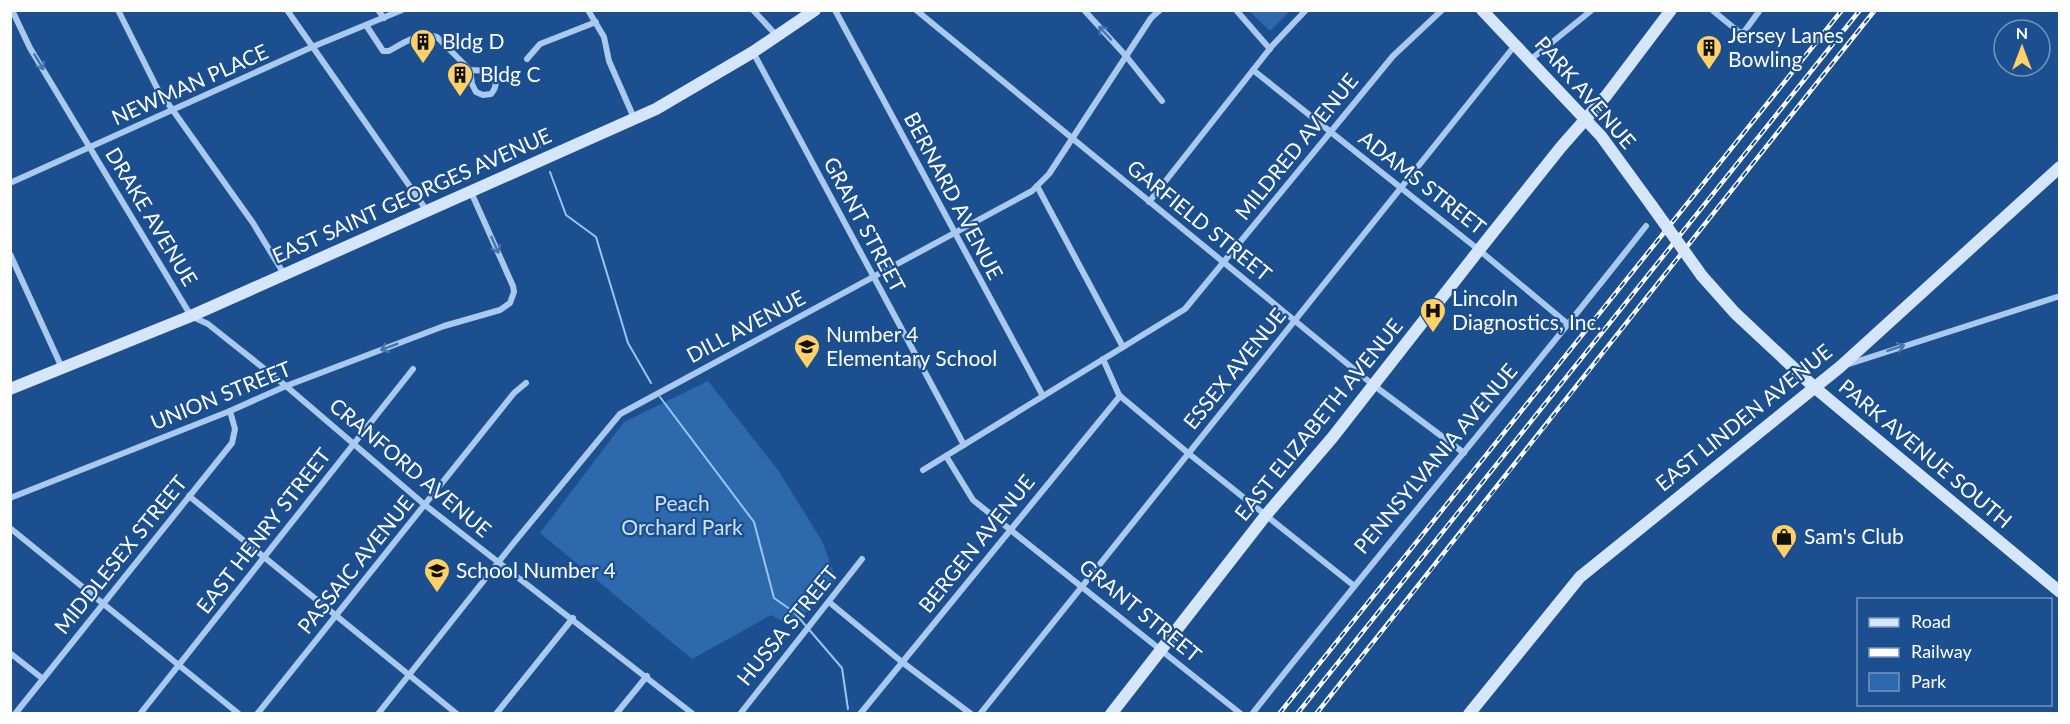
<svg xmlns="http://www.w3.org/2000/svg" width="2070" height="724" font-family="Lato,sans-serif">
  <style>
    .green { fill: #2e69ad }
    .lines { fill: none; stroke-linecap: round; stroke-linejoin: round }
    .stream { stroke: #9cc4f0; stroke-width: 2 }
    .street { stroke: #a9c9ee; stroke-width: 6 }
    .secondary { stroke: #d6e6fa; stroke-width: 12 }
    .rail-casing { stroke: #fff; stroke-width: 4.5 }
    .rail { stroke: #1b4f8f; stroke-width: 2; stroke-dasharray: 7; stroke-linecap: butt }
    .secondary-bridge { stroke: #d6e6fa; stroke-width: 12 }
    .oneway { stroke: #4674ac }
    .labels { text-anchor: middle; stroke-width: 4.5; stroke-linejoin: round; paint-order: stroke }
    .poi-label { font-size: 21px; fill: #fff; stroke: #1b4f8f; text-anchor: start }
    .street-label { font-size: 21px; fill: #fff; stroke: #1b4f8f }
    .park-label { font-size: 21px; fill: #cfe3fa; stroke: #1b4f8f }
  </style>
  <rect width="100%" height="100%" fill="#1b4f8f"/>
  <g class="green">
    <polygon points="1249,11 1290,11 1270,31"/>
    <polygon points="708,381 778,470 822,541 836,579 793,627 771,615 692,659 540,533 624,422"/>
  </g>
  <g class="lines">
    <g class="stream">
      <polyline points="537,133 540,147"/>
      <polyline points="550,172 566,215 596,237 628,343 651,383"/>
      <polyline points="660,397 754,522 774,598 794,612 842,668 848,709"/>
    </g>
    <g class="street">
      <polyline points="12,10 30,48 191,316 208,324 286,386 425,505 693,714"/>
      <polyline points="118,10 157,88 253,223 284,274"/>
      <polyline points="287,10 427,211"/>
      <polyline points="378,10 384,18"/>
      <polyline points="588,10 604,37 609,61 634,118"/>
      <polyline points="753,10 777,36"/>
      <polyline points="835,10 1043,396"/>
      <polyline points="916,10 1372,384 1464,453"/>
      <polyline points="1084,10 1126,56 1162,101"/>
      <polyline points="1236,10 1270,49"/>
      <polyline points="1712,10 1739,32 1744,32 1760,10"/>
      <path d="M366,25L383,51H389C403,43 421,31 437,37L470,70L472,84L476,92L483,95L491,94C498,86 497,78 489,71L470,70"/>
      <polyline points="753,52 964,445"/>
      <polyline points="527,59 540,44 596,22"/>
      <polyline points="1530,60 1592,10"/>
      <polyline points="1253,70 1479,250 1569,325"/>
      <polyline points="10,183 312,47 402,10"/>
      <polyline points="1037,186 1123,347"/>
      <polyline points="1149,202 1272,46 1306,10"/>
      <polyline points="10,254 62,368"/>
      <polyline points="1103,359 1119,395 1188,453 1353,585"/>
      <polyline points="1849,364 2060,296"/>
      <polyline points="946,456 973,500 1241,714"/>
      <polyline points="923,470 1185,309 1393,56 1442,10"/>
      <polyline points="189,496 457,714"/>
      <polyline points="10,498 230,411 286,386 444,326 500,310 510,303 514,292 513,286 471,192"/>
      <polyline points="10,528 239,714"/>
      <polyline points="829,602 902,662 971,714"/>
      <polyline points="10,653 43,679"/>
      <polyline points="15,714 232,443 235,429 230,411"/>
      <polyline points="140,714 413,369"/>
      <polyline points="257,714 514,393 526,383"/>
      <polyline points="378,714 512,545 620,414 1032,191 1049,174 1151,18 1160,10"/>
      <polyline points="496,714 573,618"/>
      <polyline points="616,714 647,676"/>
      <polyline points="740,714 862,559"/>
      <polyline points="860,714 1120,396"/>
      <polyline points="980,714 1516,44"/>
      <path d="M1252,714C1381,550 1517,391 1646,226"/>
    </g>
    <g class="secondary">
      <polyline points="1482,10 1601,136 1652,206"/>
      <polyline points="1702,276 1735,313 1814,387 2060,592"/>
      <polyline points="10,389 191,316 656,109 753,52 815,10"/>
      <polyline points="1111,714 1266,515 1332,438 1479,250 1561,147 1606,96 1671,10"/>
      <polyline points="1469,714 1580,577 1840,367 2060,167"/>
    </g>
    <defs>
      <g id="rail">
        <polyline points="1279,714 1842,10"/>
        <polyline points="1297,714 1860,10"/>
        <path d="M1316,714C1504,480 1688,244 1875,10"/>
      </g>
    </defs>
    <use href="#rail" class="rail-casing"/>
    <use href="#rail" class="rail"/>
    <polyline class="secondary-bridge" points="1652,206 1702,276"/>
  </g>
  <defs><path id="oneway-shaft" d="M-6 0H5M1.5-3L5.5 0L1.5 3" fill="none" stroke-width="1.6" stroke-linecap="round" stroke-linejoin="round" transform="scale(1.5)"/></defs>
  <g class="oneway">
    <use href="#oneway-shaft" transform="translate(1105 33) rotate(-133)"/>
    <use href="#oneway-shaft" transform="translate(39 62) rotate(59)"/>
    <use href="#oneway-shaft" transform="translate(495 245) rotate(66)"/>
    <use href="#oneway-shaft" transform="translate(389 347) rotate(159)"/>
    <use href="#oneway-shaft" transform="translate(1896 348) rotate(-18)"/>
  </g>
  <defs>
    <symbol id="building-pin" viewBox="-11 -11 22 30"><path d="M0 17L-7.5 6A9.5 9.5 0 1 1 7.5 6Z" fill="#ffd166" stroke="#1b4f8f"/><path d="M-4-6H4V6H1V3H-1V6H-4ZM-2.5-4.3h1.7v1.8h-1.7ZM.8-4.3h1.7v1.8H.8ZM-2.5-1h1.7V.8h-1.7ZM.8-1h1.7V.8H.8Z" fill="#111"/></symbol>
    <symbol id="hospital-pin" viewBox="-11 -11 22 30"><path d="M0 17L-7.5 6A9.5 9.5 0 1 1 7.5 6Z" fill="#ffd166" stroke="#1b4f8f"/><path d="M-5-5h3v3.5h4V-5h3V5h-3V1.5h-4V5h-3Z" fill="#111"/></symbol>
    <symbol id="school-pin" viewBox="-11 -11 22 30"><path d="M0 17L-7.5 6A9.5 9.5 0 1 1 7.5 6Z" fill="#ffd166" stroke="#1b4f8f"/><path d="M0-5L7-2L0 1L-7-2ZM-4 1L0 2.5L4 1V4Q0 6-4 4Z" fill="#111"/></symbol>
    <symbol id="shop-pin" viewBox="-11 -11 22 30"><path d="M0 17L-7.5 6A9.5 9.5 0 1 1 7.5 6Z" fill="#ffd166" stroke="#1b4f8f"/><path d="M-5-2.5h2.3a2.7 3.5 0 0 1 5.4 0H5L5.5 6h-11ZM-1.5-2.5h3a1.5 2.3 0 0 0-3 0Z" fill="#111"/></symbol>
  </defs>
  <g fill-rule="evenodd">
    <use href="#building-pin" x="408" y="27" width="30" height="40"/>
    <use href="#building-pin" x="1694" y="33" width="30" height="40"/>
    <use href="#building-pin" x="445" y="60" width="30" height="40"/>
    <use href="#hospital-pin" x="1418" y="296" width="30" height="40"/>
    <use href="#school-pin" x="792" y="332" width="30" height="40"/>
    <use href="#shop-pin" x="1769" y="522" width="30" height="40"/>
    <use href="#school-pin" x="422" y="556" width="30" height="40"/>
  </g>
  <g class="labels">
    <g class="poi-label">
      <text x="1728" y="43">Jersey Lanes<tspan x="1728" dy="24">Bowling</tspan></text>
      <text x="442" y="49">Bldg D</text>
      <text x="480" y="82">Bldg C</text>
      <text x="1452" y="306">Lincoln<tspan x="1452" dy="24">Diagnostics, Inc.</tspan></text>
      <text x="826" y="342">Number 4<tspan x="826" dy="24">Elementary School</tspan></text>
      <text x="1804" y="544">Sam's Club</text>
      <text x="456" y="578">School Number 4</text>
    </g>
    <g class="street-label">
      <text transform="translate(190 85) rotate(-24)" y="7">NEWMAN PLACE</text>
      <text transform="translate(1585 93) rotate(49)" y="7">PARK AVENUE</text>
      <text transform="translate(1297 147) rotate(-51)" y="7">MILDRED AVENUE</text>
      <text transform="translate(1422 183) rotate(38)" y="7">ADAMS STREET</text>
      <text transform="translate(412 196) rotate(-24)" y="7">EAST SAINT GEORGES AVENUE</text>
      <text transform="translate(953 196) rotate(62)" y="7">BERNARD AVENUE</text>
      <text transform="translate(151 217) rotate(59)" y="7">DRAKE AVENUE</text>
      <text transform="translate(1199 221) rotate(39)" y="7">GARFIELD STREET</text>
      <text transform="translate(864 225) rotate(62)" y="7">GRANT STREET</text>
      <text transform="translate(746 327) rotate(-28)" y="7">DILL AVENUE</text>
      <text transform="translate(1235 369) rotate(-51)" y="7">ESSEX AVENUE</text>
      <text transform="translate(221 396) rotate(-22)" y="7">UNION STREET</text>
      <text transform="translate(1744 418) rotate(-39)" y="7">EAST LINDEN AVENUE</text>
      <text transform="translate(1319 420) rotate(-51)" y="7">EAST ELIZABETH AVENUE</text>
      <text transform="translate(1925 454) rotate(40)" y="7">PARK AVENUE SOUTH</text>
      <text transform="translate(1436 459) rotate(-50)" y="7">PENNSYLVANIA AVENUE</text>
      <text transform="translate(410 468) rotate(40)" y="7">CRANFORD AVENUE</text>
      <text transform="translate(264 531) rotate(-52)" y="7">EAST HENRY STREET</text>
      <text transform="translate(977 544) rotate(-51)" y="7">BERGEN AVENUE</text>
      <text transform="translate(121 555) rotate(-51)" y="7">MIDDLESEX STREET</text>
      <text transform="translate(356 565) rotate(-51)" y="7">PASSAIC AVENUE</text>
      <text transform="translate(1140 611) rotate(39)" y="7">GRANT STREET</text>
      <text transform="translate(788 626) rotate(-51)" y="7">HUSSA STREET</text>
    </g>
    <g class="park-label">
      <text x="682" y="511">Peach<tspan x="682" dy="24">Orchard Park</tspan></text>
    </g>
  </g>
  <rect width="2070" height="724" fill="none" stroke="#ffffff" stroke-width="24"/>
  <rect x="1857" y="598" width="195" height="108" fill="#1b4f8f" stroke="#7695bc" stroke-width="1.5"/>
  <rect x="1869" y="618" width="30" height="9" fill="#d6e6fa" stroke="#7695bc" stroke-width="1.5"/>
  <text x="1911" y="628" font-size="18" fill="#ffffff">Road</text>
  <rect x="1869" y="648" width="30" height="9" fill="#ffffff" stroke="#7695bc" stroke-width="1.5"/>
  <text x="1911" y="658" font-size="18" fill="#ffffff">Railway</text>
  <rect x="1869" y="673" width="30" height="18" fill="#2e69ad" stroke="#7695bc" stroke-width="1.5"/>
  <text x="1911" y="688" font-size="18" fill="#ffffff">Park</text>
  <g transform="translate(2022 48)"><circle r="28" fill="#1b4f8f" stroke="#7695bc" stroke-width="1.5"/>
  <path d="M0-4.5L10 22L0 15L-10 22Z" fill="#ffd166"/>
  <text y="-9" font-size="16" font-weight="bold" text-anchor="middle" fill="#ffffff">N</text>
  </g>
</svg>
